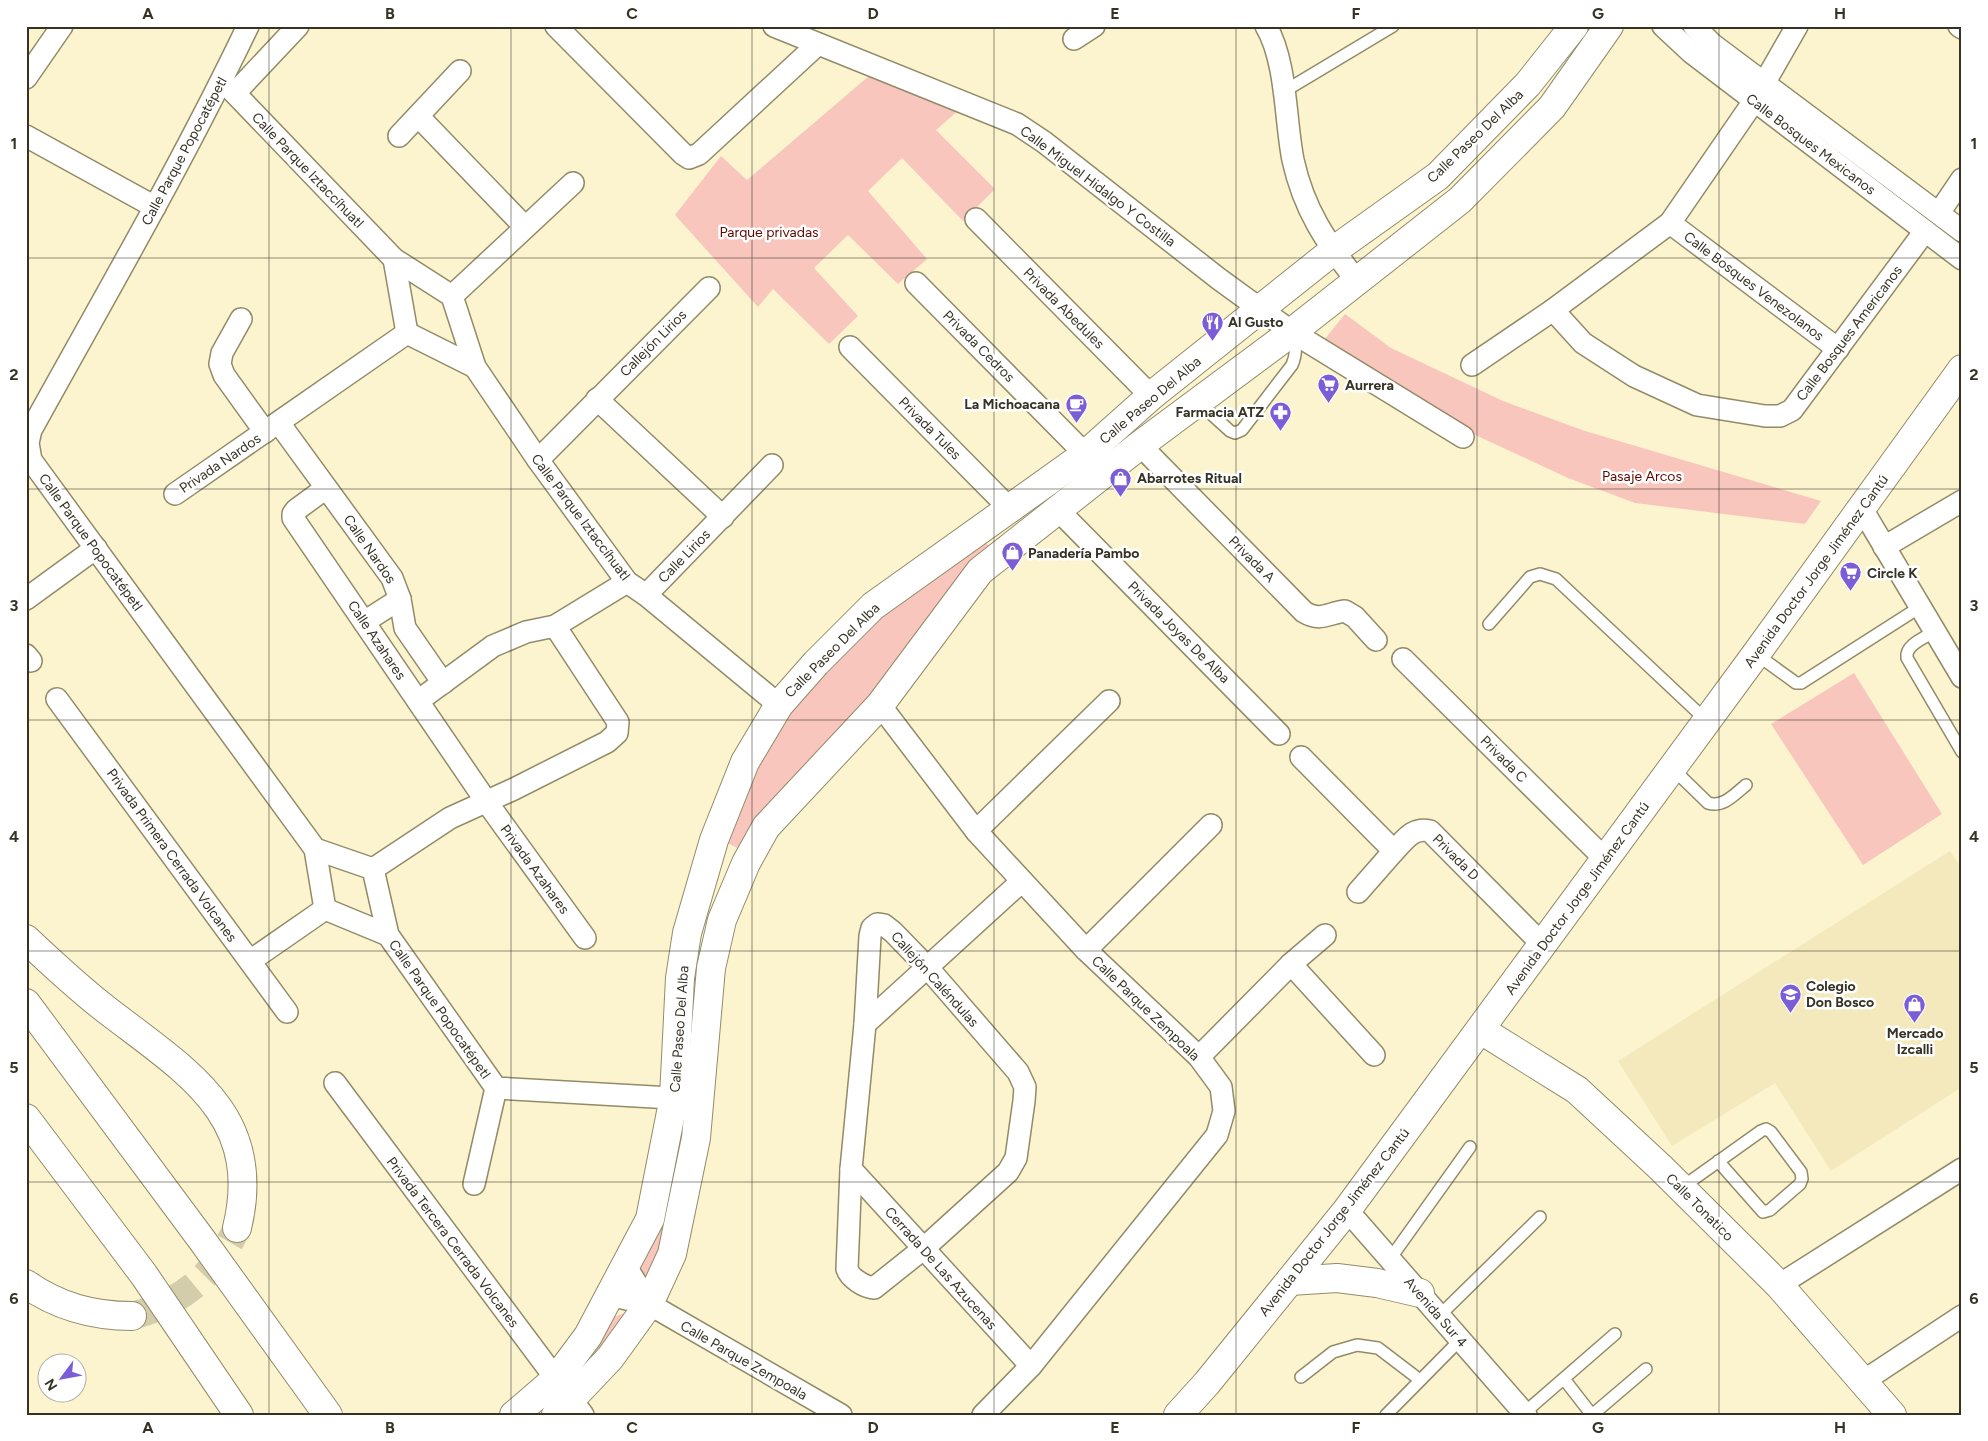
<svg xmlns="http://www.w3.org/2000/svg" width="1988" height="1441" font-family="Figtree,sans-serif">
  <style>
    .built { fill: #f3e9bd }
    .green { fill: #f8c6bd }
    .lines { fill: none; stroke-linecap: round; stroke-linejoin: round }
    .highway-tunnel { stroke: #d4cdac; stroke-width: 28; stroke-dasharray: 28 14; stroke-linecap: butt }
    .lane-casing { stroke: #928b68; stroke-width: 14 }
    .street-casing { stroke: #928b68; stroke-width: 24 }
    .secondary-casing { stroke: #928b68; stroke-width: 30 }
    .highway-casing { stroke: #928b68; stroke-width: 30 }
    .lane { stroke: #fff; stroke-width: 11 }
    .street { stroke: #fff; stroke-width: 21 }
    .secondary { stroke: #fff; stroke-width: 28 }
    .highway { stroke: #fff; stroke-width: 28 }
    .grid { fill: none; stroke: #363325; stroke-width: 1; stroke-opacity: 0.55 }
    .labels { text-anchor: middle; stroke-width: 5; stroke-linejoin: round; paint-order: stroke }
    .street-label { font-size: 14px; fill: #363325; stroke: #fff }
    .park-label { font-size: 14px; fill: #5f0801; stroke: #fff }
    .poi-label { font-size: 14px; font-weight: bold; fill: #363325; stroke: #fff; text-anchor: start }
    .neatline { fill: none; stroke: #363325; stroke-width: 2 }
    .grid-label { font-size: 16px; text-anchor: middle; font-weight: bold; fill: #363325 }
  </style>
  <rect width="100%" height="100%" fill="#fcf4ce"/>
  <polygon class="built" points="1950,851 1962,869 1962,1087 1831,1171 1775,1083 1672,1146 1618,1061"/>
  <g class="green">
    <polygon points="869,76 960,109 936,130 995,189 963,221 902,158 868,191 927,259 898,284 848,235 814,268 858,316 829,344 773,289 758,307 675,215 721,156 747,180"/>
    <polygon points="1345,314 1391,348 1503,401 1585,431 1821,501 1805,524 1635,503 1568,478 1471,433 1324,340"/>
    <polygon points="980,536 994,552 741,850 722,840 752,759 813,670"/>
    <polygon points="1854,673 1942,814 1863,865 1771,724"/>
    <polygon points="675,1108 691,1112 665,1233 646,1283 632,1270"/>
    <polygon points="632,1310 576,1388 566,1378 609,1319"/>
  </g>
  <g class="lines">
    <path class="highway-tunnel" d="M132,1316C183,1302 214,1276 237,1228"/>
    <defs>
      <g id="lane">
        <polyline points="1283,92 1393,26"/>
        <path d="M1198,402L1230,431L1235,433L1242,430L1292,365C1297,353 1296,346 1292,334"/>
        <polyline points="1489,624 1530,577 1540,574 1556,579 1707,721"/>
        <path d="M1934,632C1924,638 1905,645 1907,658L1962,752"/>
        <polyline points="1756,654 1796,683 1801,683 1920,607"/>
        <path d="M1672,768L1708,803C1723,808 1735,794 1746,785"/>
        <path d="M1681,1188C1708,1169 1734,1150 1761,1131L1766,1129L1771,1132L1801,1172L1802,1179L1800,1184L1770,1210L1763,1212L1718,1161"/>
        <polyline points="1390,1259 1470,1147"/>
        <polyline points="1439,1316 1540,1217"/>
        <polyline points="1301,1377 1333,1352 1357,1345 1378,1348 1420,1380"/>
        <polyline points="1564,1379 1592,1415"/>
        <polyline points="1524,1413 1615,1334"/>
        <polyline points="1386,1415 1460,1340"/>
        <polyline points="1592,1415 1646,1369"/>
      </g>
      <g id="street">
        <path d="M248,26C182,164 105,296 31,430L28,443L31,460L315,849L325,909L388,935"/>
        <polyline points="556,26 683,154 689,158 699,154 818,44"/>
        <polyline points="774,26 1017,124 1044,142 1219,279 1292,332 1463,437"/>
        <path d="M1266,26C1287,62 1285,120 1293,160C1304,210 1326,242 1357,281"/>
        <polyline points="1663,26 1692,53 1962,259"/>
        <polyline points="1694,26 1712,44 1962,231"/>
        <polyline points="1959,26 1962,28"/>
        <polyline points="1074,39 1094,26"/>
        <polyline points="26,78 62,26"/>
        <polyline points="222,80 394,259 452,296 475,367 538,460 627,582 646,595 779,705"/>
        <polyline points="235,93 298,26"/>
        <polyline points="418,116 525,227"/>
        <polyline points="26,136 155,207"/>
        <polyline points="399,136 460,71"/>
        <polyline points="1939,213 1962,179"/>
        <polyline points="976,219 1151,396"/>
        <polyline points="1670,223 1838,349"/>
        <polyline points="394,259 407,333 475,367"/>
        <polyline points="916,283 1095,464"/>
        <polyline points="452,296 573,183"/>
        <polyline points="1553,310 1583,343 1634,376 1697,405 1765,416 1780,416 1792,410 1925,231"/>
        <polyline points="241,319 222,353 220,364 224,375 265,432"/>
        <polyline points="850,347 1010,509"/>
        <polyline points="1472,365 1553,310 1670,223 1754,101 1797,26"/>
        <polyline points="597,399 723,517"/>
        <polyline points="279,423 392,578 400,599 405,628 443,683"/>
        <path d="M1140,445L1304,612C1321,622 1328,613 1345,611L1355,617L1376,640"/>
        <polyline points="538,460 709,288"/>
        <polyline points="326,488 296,510 293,514 293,518 486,801 585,938"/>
        <polyline points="175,494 407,333"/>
        <polyline points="1057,509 1279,734"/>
        <polyline points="1862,509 1962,677"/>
        <polyline points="1884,547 1962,501"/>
        <polyline points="646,595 772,465"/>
        <polyline points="26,599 96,548"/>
        <polyline points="364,622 400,599"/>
        <polyline points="26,655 31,661"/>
        <polyline points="1403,659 1605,859"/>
        <polyline points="57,699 287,1012"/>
        <polyline points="418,701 493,646 526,632 555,626 627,582"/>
        <polyline points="880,705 976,831 1086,950 1199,1057 1221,1087 1224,1111 1217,1135 1031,1366 983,1415"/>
        <path d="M1301,757L1394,851C1405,840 1412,827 1430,831L1543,945"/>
        <polyline points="976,831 1109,701"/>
        <polyline points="315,849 373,869 388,935 496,1088 689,1099"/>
        <polyline points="373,869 450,818 514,789 607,742 617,733 618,722 555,626"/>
        <polyline points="1358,892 1394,851"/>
        <path d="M877,924L884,925L893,932L927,967L1018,1072L1025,1087L1024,1101L1016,1158L1008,1172L923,1249L874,1288C864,1287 850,1278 847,1269L851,1169L865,1024L870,936L872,928Z"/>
        <polyline points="1086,950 1211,825"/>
        <polyline points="250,961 325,909"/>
        <polyline points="1291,964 1374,1055"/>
        <polyline points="865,1024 1022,881"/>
        <polyline points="1199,1057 1291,964 1325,935"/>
        <polyline points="335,1083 583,1415"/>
        <polyline points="851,1169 1031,1366"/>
        <polyline points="474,1184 496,1088"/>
        <polyline points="1347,1210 1526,1415"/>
        <polyline points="625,1265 649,1304"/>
        <polyline points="1779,1285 1962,1169"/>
        <polyline points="609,1295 649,1304 841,1415"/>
        <polyline points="1862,1382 1962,1316"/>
      </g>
      <g id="secondary">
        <polyline points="1481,1030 1577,1090 1660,1167 1779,1285 1892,1415"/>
        <polyline points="1290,1281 1337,1278 1377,1283 1420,1293"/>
        <polyline points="514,1415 556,1379 588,1336 650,1219 674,1097 680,978 687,933 714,840 745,762 779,705 816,663 873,606 1086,454 1151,396 1333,251 1438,176 1528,84 1574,26"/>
        <polyline points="556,1415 610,1358 649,1304 672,1254 696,1138 711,968 722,920 746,863 766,827 880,705 980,571 1140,445 1292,332 1460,200 1552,107 1609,26"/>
        <polyline points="1178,1415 1207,1383 1347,1210 1756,654 1962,369"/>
      </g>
      <g id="highway">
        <path d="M26,939C54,965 81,991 112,1014C189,1073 264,1117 237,1228"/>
        <polyline points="26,1003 202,1240 328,1415"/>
        <polyline points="26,1118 144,1275 239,1415"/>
        <path d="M26,1284C59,1307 93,1316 132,1316"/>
      </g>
    </defs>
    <use href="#lane" class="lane-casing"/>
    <use href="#street" class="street-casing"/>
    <use href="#secondary" class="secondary-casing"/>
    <use href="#highway" class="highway-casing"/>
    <use href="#lane" class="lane"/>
    <use href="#street" class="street"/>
    <use href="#secondary" class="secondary"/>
    <use href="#highway" class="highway"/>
  </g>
  <path class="grid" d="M269,26V1415M511,26V1415M752,26V1415M994,26V1415M1236,26V1415M1477,26V1415M1719,26V1415M26,258H1962M26,489H1962M26,720H1962M26,951H1962M26,1182H1962"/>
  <defs>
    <symbol id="restaurant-pin" viewBox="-11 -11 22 30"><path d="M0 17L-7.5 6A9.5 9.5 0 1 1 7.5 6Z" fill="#7b5dd7" stroke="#fff"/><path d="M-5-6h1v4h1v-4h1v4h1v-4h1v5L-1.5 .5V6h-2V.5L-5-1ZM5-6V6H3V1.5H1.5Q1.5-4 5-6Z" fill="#fff"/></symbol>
    <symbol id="supermarket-pin" viewBox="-11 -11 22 30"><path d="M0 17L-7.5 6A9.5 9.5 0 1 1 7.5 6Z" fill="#7b5dd7" stroke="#fff"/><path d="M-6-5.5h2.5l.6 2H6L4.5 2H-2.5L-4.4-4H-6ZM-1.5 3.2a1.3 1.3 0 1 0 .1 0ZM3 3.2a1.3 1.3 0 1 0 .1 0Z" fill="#fff"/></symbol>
    <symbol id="cafe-pin" viewBox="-11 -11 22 30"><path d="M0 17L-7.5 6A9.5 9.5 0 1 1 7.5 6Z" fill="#7b5dd7" stroke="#fff"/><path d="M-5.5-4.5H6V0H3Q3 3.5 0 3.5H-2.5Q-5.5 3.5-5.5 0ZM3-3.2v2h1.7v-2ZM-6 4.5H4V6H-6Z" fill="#fff"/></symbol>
    <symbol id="pharmacy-pin" viewBox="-11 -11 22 30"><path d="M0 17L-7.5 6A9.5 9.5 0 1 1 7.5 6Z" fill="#7b5dd7" stroke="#fff"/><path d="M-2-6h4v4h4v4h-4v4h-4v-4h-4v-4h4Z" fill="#fff"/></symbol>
    <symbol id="shop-pin" viewBox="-11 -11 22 30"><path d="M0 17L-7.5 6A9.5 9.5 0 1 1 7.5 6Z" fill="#7b5dd7" stroke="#fff"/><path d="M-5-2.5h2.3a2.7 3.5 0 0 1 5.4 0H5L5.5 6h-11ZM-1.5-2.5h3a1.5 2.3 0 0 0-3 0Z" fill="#fff"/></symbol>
    <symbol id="school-pin" viewBox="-11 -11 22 30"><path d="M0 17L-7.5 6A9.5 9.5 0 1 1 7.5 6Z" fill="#7b5dd7" stroke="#fff"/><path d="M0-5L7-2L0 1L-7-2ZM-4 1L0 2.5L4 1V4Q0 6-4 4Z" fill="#fff"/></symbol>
  </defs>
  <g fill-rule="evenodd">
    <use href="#restaurant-pin" x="1200" y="310" width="25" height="34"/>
    <use href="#supermarket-pin" x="1316" y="372" width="25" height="34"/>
    <use href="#cafe-pin" x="1064" y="392" width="25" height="34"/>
    <use href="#pharmacy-pin" x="1268" y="400" width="25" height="34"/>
    <use href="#shop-pin" x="1108" y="466" width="25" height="34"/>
    <use href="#shop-pin" x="1000" y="540" width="25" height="34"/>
    <use href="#supermarket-pin" x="1838" y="560" width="25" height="34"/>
    <use href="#school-pin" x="1778" y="982" width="25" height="34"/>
    <use href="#shop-pin" x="1902" y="992" width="25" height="34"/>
  </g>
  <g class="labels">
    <g class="street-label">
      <text transform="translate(1475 136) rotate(-44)" y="5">Calle Paseo Del Alba</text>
      <text transform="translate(1811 144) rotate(37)" y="5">Calle Bosques Mexicanos</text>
      <text transform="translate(184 151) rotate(-62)" y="5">Calle Parque Popocatépetl</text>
      <text transform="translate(308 170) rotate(46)" y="5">Calle Parque Iztaccíhuatl</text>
      <text transform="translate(1098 186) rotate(37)" y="5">Calle Miguel Hidalgo Y Costilla</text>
      <text transform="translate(1754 286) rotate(37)" y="5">Calle Bosques Venezolanos</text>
      <text transform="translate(1064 308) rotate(45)" y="5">Privada Abedules</text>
      <text transform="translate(1849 333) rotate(-53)" y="5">Calle Bosques Americanos</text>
      <text transform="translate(653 343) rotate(-45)" y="5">Callejón Lirios</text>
      <text transform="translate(979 346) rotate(45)" y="5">Privada Cedros</text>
      <text transform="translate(1150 400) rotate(-40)" y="5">Calle Paseo Del Alba</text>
      <text transform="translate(930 428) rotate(45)" y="5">Privada Tules</text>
      <text transform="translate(220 463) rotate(-34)" y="5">Privada Nardos</text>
      <text transform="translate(581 517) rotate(53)" y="5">Calle Parque Iztaccíhuatl</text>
      <text transform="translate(91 542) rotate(54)" y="5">Calle Parque Popocatépetl</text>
      <text transform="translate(370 549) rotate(55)" y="5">Calle Nardos</text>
      <text transform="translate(684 556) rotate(-46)" y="5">Calle Lirios</text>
      <text transform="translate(1252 559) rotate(45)" y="5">Privada A</text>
      <text transform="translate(1816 571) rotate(-54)" y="5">Avenida Doctor Jorge Jiménez Cantú</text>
      <text transform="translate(1179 632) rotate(45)" y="5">Privada Joyas De Alba</text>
      <text transform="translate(377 640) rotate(56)" y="5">Calle Azahares</text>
      <text transform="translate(832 650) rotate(-45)" y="5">Calle Paseo Del Alba</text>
      <text transform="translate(1504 759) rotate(45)" y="5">Privada C</text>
      <text transform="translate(172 855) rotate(54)" y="5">Privada Primera Cerrada Volcanes</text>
      <text transform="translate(1456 857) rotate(45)" y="5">Privada D</text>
      <text transform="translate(535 869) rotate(54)" y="5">Privada Azahares</text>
      <text transform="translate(1577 898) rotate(-54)" y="5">Avenida Doctor Jorge Jiménez Cantú</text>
      <text transform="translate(935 979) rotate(48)" y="5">Callejón Caléndulas</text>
      <text transform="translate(1146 1008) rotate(44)" y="5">Calle Parque Zempoala</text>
      <text transform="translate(440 1009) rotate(55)" y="5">Calle Parque Popocatépetl</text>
      <text transform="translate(679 1029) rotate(-86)" y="5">Calle Paseo Del Alba</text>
      <text transform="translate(1700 1207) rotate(45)" y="5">Calle Tonatico</text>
      <text transform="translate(1334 1222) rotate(-52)" y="5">Avenida Doctor Jorge Jiménez Cantú</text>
      <text transform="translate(453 1242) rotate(53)" y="5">Privada Tercera Cerrada Volcanes</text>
      <text transform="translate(941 1268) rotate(48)" y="5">Cerrada De Las Azucenas</text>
      <text transform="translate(1436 1312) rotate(49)" y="5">Avenida Sur 4</text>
      <text transform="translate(744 1360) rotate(30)" y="5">Calle Parque Zempoala</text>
    </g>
    <g class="park-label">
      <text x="769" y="237">Parque privadas</text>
      <text x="1642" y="481">Pasaje Arcos</text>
    </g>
    <g class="poi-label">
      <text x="1228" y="327">Al Gusto</text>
      <text x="1345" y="390">Aurrera</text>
      <text x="1060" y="409" text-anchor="end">La Michoacana</text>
      <text x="1264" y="417" text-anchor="end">Farmacia ATZ</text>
      <text x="1137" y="483">Abarrotes Ritual</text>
      <text x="1028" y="558">Panadería Pambo</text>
      <text x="1867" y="578">Circle K</text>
      <text x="1806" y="991">Colegio<tspan x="1806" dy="16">Don Bosco</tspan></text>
      <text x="1915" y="1038" text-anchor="middle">Mercado<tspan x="1915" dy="16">Izcalli</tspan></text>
    </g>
  </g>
  <rect width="1988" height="1441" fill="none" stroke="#ffffff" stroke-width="55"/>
  <g transform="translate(62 1378) rotate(238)"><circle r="24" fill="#ffffff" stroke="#afada8"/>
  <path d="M0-4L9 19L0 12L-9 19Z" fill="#7b5dd7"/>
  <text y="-8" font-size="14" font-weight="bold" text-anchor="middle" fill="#363325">N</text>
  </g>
  <rect x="28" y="28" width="1932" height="1386" class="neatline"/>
  <g class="grid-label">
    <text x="148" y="19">A</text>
    <text x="390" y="19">B</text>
    <text x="632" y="19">C</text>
    <text x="873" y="19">D</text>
    <text x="1115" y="19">E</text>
    <text x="1356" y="19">F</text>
    <text x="1598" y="19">G</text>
    <text x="1840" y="19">H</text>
    <text x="14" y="149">1</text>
    <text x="1974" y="149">1</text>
    <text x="14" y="380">2</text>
    <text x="1974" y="380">2</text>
    <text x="14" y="611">3</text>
    <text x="1974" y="611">3</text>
    <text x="14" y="842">4</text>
    <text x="1974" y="842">4</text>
    <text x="14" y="1073">5</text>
    <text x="1974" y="1073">5</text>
    <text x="14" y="1304">6</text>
    <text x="1974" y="1304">6</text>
    <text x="148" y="1433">A</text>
    <text x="390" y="1433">B</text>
    <text x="632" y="1433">C</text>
    <text x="873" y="1433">D</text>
    <text x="1115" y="1433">E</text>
    <text x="1356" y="1433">F</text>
    <text x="1598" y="1433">G</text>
    <text x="1840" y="1433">H</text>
  </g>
</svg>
